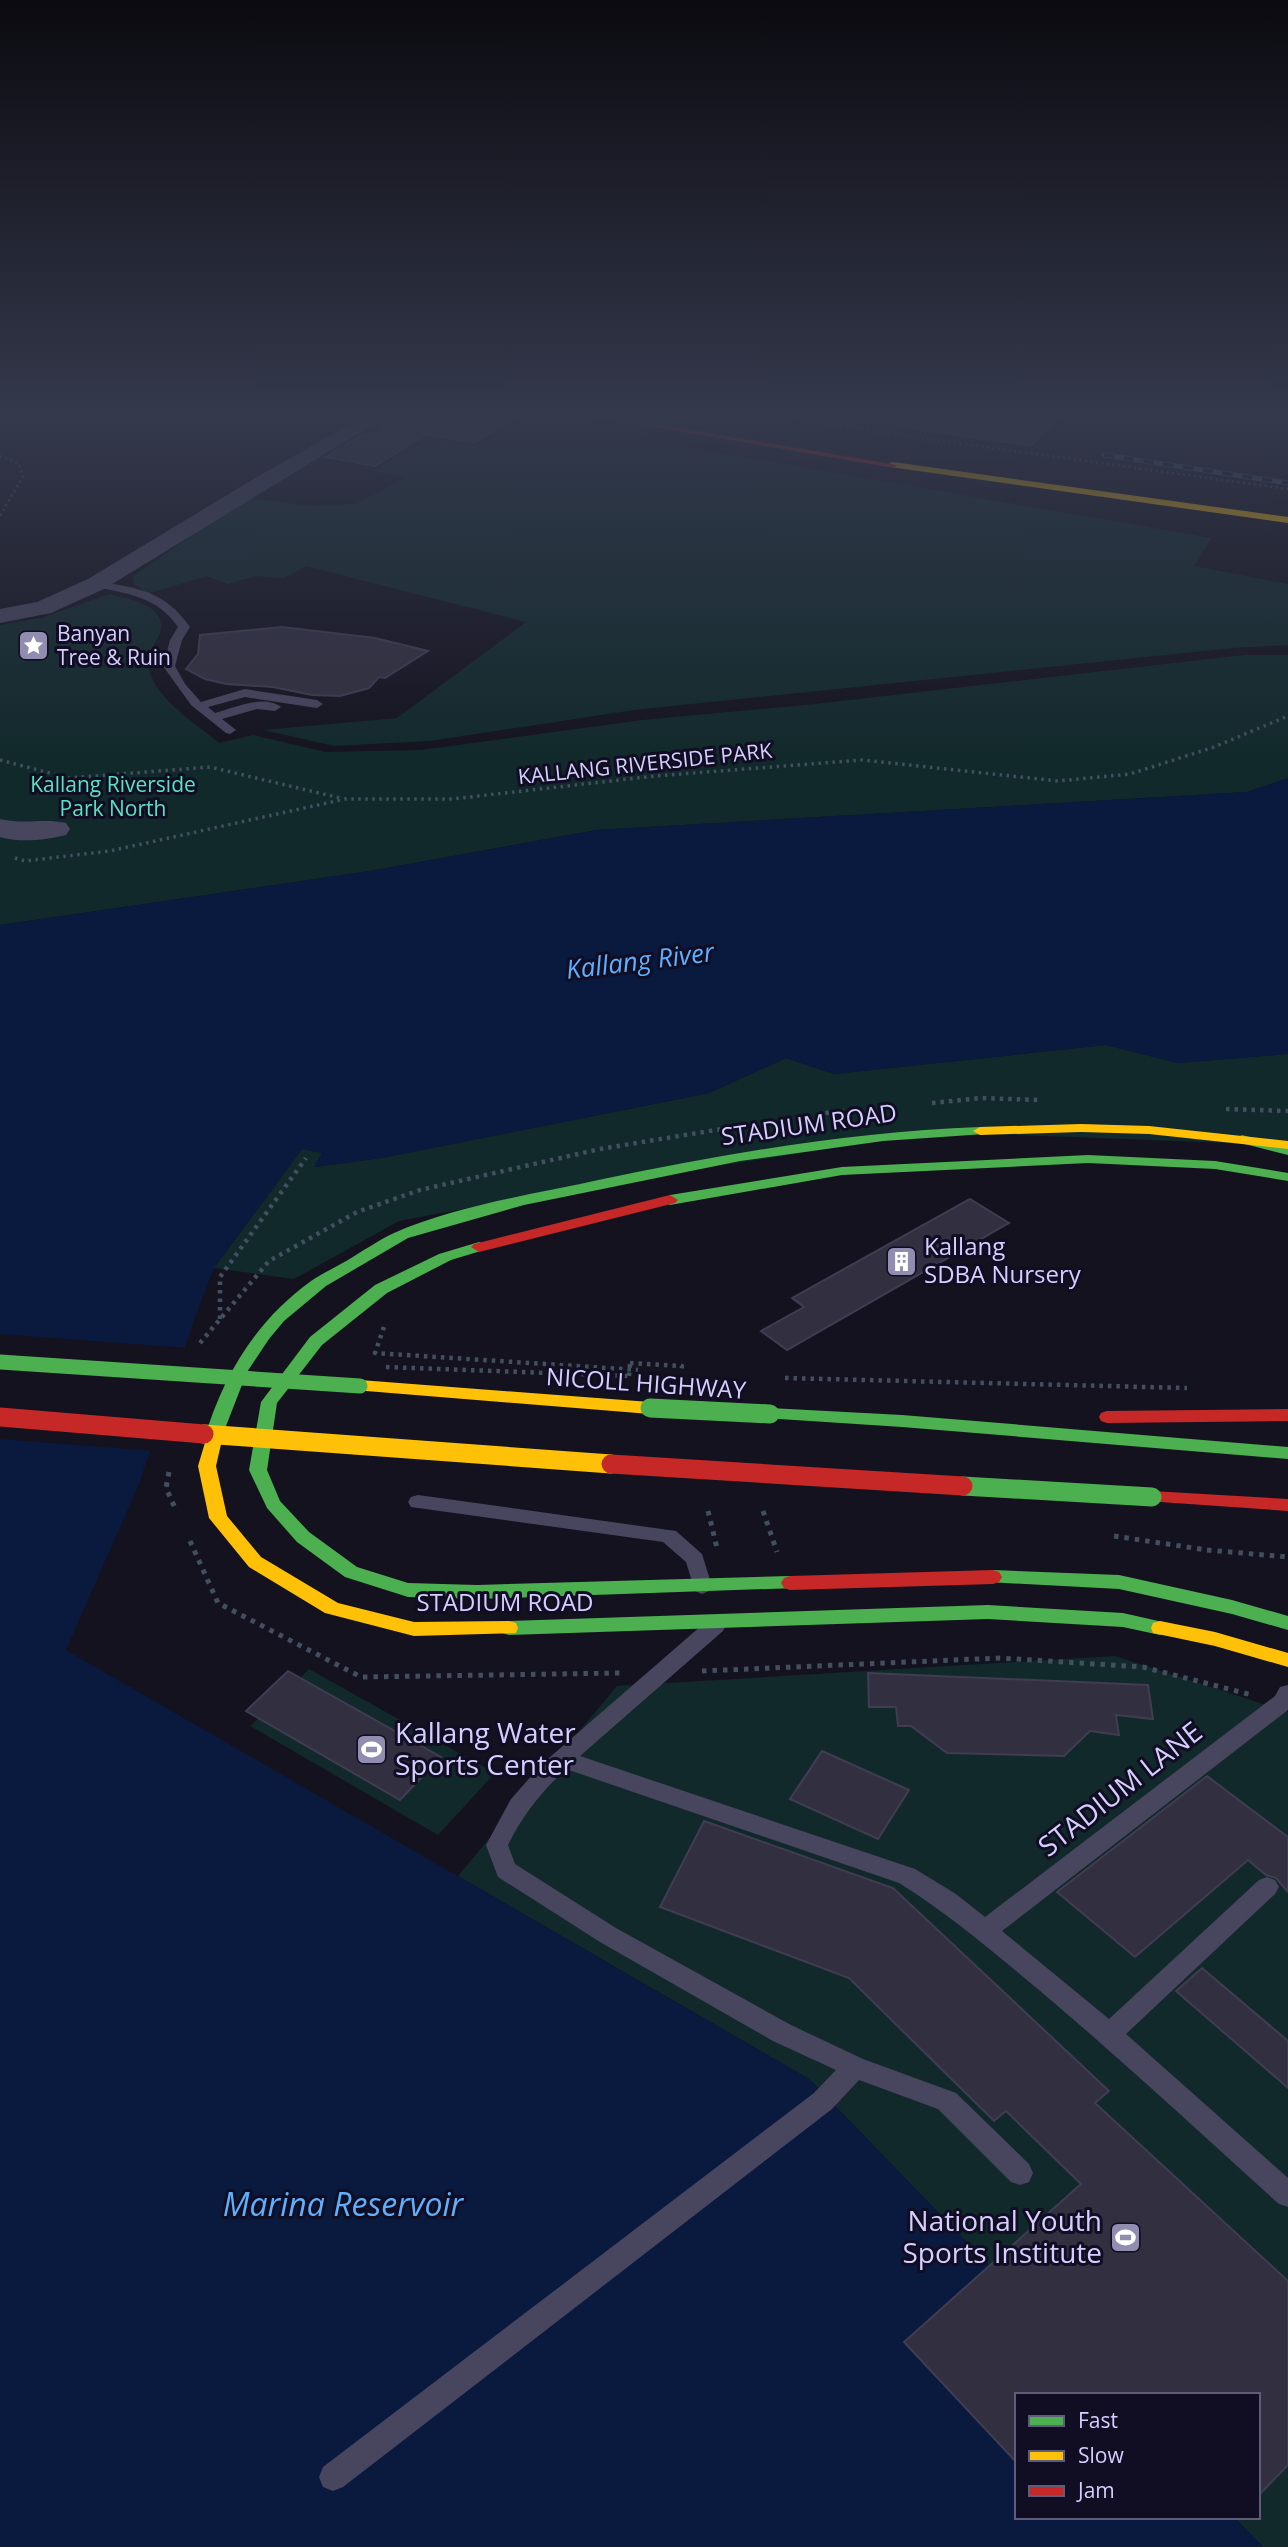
<svg xmlns="http://www.w3.org/2000/svg" width="1288" height="2547" font-family="'Open Sans',sans-serif">
  <style>
    .green { fill: #11292b }
    .water { fill: #091a3e }
    .pier { fill: #14121e }
    .building { fill: #323040; stroke: #403c52; stroke-width: 2 }
    .lines { fill: none; stroke-linecap: round; stroke-linejoin: round }
    .path-far3 { stroke: #424f5f; stroke-width: 2.5; stroke-dasharray: 2 3.5; stroke-linecap: butt }
    .path-far2 { stroke: #424f5f; stroke-width: 3.5; stroke-dasharray: 2.5 4.5; stroke-linecap: butt }
    .path-far1 { stroke: #424f5f; stroke-width: 4.5; stroke-dasharray: 3.5 5; stroke-linecap: butt }
    .path { stroke: #424f5f; stroke-width: 5; stroke-dasharray: 4.5 6; stroke-linecap: butt }
    .lane { fill: #48465f; fill-rule: evenodd }
    .street { fill: #48465f; fill-rule: evenodd }
    .fast { fill: #4caf50; fill-rule: evenodd }
    .slow { fill: #ffc107; fill-rule: evenodd }
    .jam { fill: #c62828; fill-rule: evenodd }
    .rail-casing { stroke: #415668; stroke-width: 5 }
    .rail { stroke: #110d23; stroke-width: 3.5; stroke-dasharray: 10; stroke-linecap: butt }
    .path-bridge-far1 { stroke: #424f5f; stroke-width: 4.5; stroke-dasharray: 3.5 5; stroke-linecap: butt }
    .path-bridge { stroke: #424f5f; stroke-width: 5; stroke-dasharray: 4.5 6; stroke-linecap: butt }
    .fast-bridge-far1 { stroke: #4caf50; stroke-width: 15 }
    .fast-bridge { stroke: #4caf50; stroke-width: 19 }
    .slow-bridge { stroke: #ffc107; stroke-width: 19 }
    .jam-bridge { stroke: #c62828; stroke-width: 19 }
    .labels { text-anchor: middle; stroke-width: 6; stroke-linejoin: round; paint-order: stroke }
    .far-poi-label { font-size: 21px; fill: #d5cfff; stroke: #110d23; text-anchor: start }
    .far-street-label { font-size: 21px; fill: #d5cfff; stroke: #110d23 }
    .far-park-label { font-size: 21px; fill: #56e4c3; stroke: #110d23 }
    .street-label { font-size: 24px; fill: #d5cfff; stroke: #110d23 }
    .poi-label { font-size: 24px; fill: #d5cfff; stroke: #110d23; text-anchor: start }
    .water-label { font-size: 26px; font-style: italic; fill: #5db0ff; stroke: #110d23 }
    .near-poi-label { font-size: 28px; fill: #d5cfff; stroke: #110d23; text-anchor: start }
    .near-street-label { font-size: 28px; fill: #d5cfff; stroke: #110d23 }
    .near-water-label { font-size: 32px; font-style: italic; fill: #5db0ff; stroke: #110d23 }
  </style>
  <rect width="100%" height="100%" fill="#14121e"/>
  <g class="green">
    <polygon points="523,419 1211,538 1194,566 1288,584 1288,645 1233,648 634,710 430,741 334,746 263,730 397,718 526,622 306,566 284,578 255,576 228,584 207,576 147,594 134,584 133,577 139,572 248,498 310,506 356,504 405,478 373,471 431,438 476,446"/>
    <path d="M109,594C128,599 171,605 159,635C154,647 145,653 149,669C157,701 196,723 219,743L253,735L326,752L421,750L642,720L815,704L1244,655H1288V778L1247,792L597,830L370,871L0,925V625L41,618Z"/>
    <polygon points="1106,1045 1178,1063 1288,1054 1288,1145 934,1132 541,1194 399,1221 294,1279 214,1268 302,1149 322,1153 315,1167 382,1158 709,1093 786,1058 834,1074"/>
    <polygon points="1115,1656 1288,1712 1288,2547 1263,2547 1234,2517 1258,2517 1258,2395 1115,2395 809,2079 458,1876 617,1686"/>
    <polygon points="309,1669 495,1773 438,1835 250,1726"/>
  </g>
  <polygon class="water" points="1288,778 1288,1054 1178,1063 1106,1045 834,1074 786,1058 709,1093 382,1158 314,1167 322,1153 302,1149 214,1268 194,1320 139,1484 66,1650 809,2079 1115,2395 1017,2395 1017,2517 1234,2517 1263,2547 0,2547 0,925 370,871 597,830 1247,792"/>
  <polygon class="pier" points="0,1334 188,1348 154,1451 0,1439"/>
  <g class="building">
    <polygon points="394,413 525,413 474,443 427,434 375,466 326,457 363,434 371,435 385,426 378,425"/>
    <polygon points="905,413 1062,413 1031,446 904,427"/>
    <polygon points="282,627 375,638 428,651 385,678 379,677 369,688 340,696 312,695 273,687 226,684 205,679 186,669 198,654 200,635"/>
    <polygon points="970,1199 1009,1223 787,1350 761,1331 804,1307 792,1298"/>
    <polygon points="288,1671 441,1757 400,1800 246,1711"/>
    <polygon points="868,1673 1148,1685 1153,1719 1116,1715 1119,1735 1090,1731 1064,1756 947,1753 911,1726 898,1726 896,1707 869,1707"/>
    <polygon points="822,1751 909,1790 878,1839 790,1799"/>
    <polygon points="1207,1776 1288,1837 1288,1892 1276,1878 1266,1875 1248,1860 1135,1957 1057,1892"/>
    <polygon points="704,1821 893,1888 1109,2091 1095,2103 1288,2281 1288,2465 1258,2496 1258,2395 1017,2395 1017,2463 904,2342 1081,2184 1006,2111 994,2121 849,1978 660,1907"/>
    <polygon points="1202,1968 1288,2041 1288,2088 1176,1991"/>
  </g>
  <g class="lines">
    <g class="path-far3">
      <polyline points="528,413 555,417"/>
      <polyline points="764,413 913,437 1288,489"/>
      <polyline points="0,456 19,464 23,476 0,516"/>
    </g>
    <g class="path-far2">
      <polyline points="0,760 69,778 210,767 340,798"/>
      <polyline points="15,858 25,861 110,851 345,799 452,799 655,776 862,760 1058,781 1130,774 1214,747 1288,716"/>
    </g>
    <g class="path-far1">
      <polyline points="932,1103 981,1098 1039,1100"/>
      <polyline points="1226,1109 1288,1111"/>
      <polyline points="817,1114 844,1111"/>
      <polyline points="220,1319 220,1277 306,1158"/>
      <polyline points="384,1327 375,1353 638,1370"/>
      <polyline points="200,1343 269,1261 357,1212 420,1190 600,1149 740,1126"/>
      <polyline points="630,1363 682,1366 681,1372"/>
    </g>
    <g class="path">
      <polyline points="169,1472 166,1488 176,1510"/>
      <polyline points="708,1511 717,1548"/>
      <polyline points="763,1511 777,1552"/>
      <polyline points="190,1541 218,1603 361,1677 623,1673"/>
      <polyline points="1207,1550 1288,1557"/>
      <polyline points="702,1671 1000,1658 1143,1667 1252,1695"/>
    </g>
    <g class="lane">
      <path d="M96,581C137,588 164,590 190,627L182,640L175,666L185,684L201,702L245,689L317,700L323,704L317,708L245,697L208,707L215,713C234,708 263,694 281,707L275,711L257,709L222,719L236,730L230,734L226,733L191,705L163,666L170,640L178,627C157,596 127,594 92,586L90,584Z"/>
      <polygon points="418,1495 676,1531 702,1554 712,1586 709,1591 702,1594 695,1591 686,1562 663,1542 411,1507 408,1502 411,1497"/>
      <path d="M716,1617L723,1619L726,1625L723,1631L580,1756L915,1869L956,1894L985,1917L1275,1696L1280,1687L1288,1685V1710L1002,1931L1109,2019L1259,1880L1267,1877L1275,1880L1279,1887L1275,1894L1126,2034L1288,2178V2207L1279,2204C1199,2132 1121,2059 1039,1990C993,1952 949,1914 899,1883L566,1769C542,1791 522,1816 508,1845L515,1864L616,1928L791,2025L863,2059L956,2093L1029,2164L1033,2173L1029,2182L1020,2185L1011,2182L938,2109L859,2080L832,2109L343,2487L333,2491L323,2487L319,2477L323,2467L814,2093L836,2070L773,2041L600,1942L498,1877L486,1845L511,1799L542,1764L709,1619Z"/>
    </g>
    <g class="street">
      <polygon points="370,413 392,413 104,589 51,613 0,623 0,609 37,602 88,579 252,480"/>
      <path d="M0,819C25,825 44,818 66,823L70,829L66,835C47,840 19,843 0,837Z"/>
    </g>
    <g class="fast">
      <path d="M980,1127L987,1131L985,1134L883,1141L740,1161L524,1205L408,1238L326,1286L284,1321L269,1339L247,1372L219,1444H207L204,1440C223,1375 256,1321 311,1281C323,1273 336,1267 348,1260C363,1251 377,1241 394,1233C457,1205 536,1194 603,1179C728,1153 852,1132 980,1127Z"/>
      <polygon points="1242,1135 1288,1147 1288,1155 1237,1142 1235,1139"/>
      <polygon points="1088,1155 1215,1161 1288,1173 1288,1181 1215,1169 1088,1163 842,1175 670,1205 662,1200 670,1195 842,1167"/>
      <polygon points="479,1242 484,1244 487,1247 484,1250 451,1260 387,1293 322,1345 277,1403 267,1470 280,1501 309,1532 357,1567 408,1583 477,1585 790,1576 796,1578 799,1583 796,1588 477,1599 408,1597 345,1577 297,1542 267,1508 249,1470 261,1402 310,1337 375,1285 439,1254"/>
      <polygon points="770,1408 902,1415 1288,1447 1288,1459 902,1427 764,1418 762,1414"/>
      <polygon points="993,1570 1119,1575 1232,1600 1288,1616 1288,1630 1232,1614 1119,1589 987,1582 984,1577 987,1572"/>
      <polygon points="988,1605 1123,1613 1167,1623 1169,1628 1167,1633 1160,1635 1123,1627 988,1619 509,1635 502,1633 500,1628 502,1623 509,1621"/>
    </g>
    <g class="slow">
      <polygon points="893,462 1288,517 1288,523 890,467 890,463"/>
      <polygon points="1081,1124 1149,1126 1288,1141 1288,1149 1149,1134 1081,1132 980,1135 973,1131 980,1127"/>
      <polygon points="360,1380 650,1402 658,1408 650,1414 354,1390 352,1386 354,1382"/>
      <polygon points="213,1434 219,1436 222,1440 216,1466 227,1516 261,1557 338,1603 414,1622 509,1621 516,1623 518,1628 516,1633 414,1636 325,1613 249,1567 209,1518 198,1466 207,1436"/>
      <polygon points="1160,1621 1215,1632 1288,1653 1288,1667 1215,1646 1153,1633 1151,1628 1153,1623"/>
    </g>
    <g class="jam">
      <polygon points="574,413 591,413 897,465 893,468"/>
      <polygon points="670,1195 678,1200 675,1203 479,1252 471,1247 474,1244"/>
      <polygon points="1288,1409 1288,1421 1107,1423 1101,1421 1099,1417 1101,1413 1107,1411"/>
      <polygon points="1152,1491 1288,1499 1288,1511 1146,1501 1143,1497 1146,1493"/>
      <polygon points="993,1570 999,1572 1002,1577 999,1582 993,1584 790,1590 784,1588 781,1583 784,1578 790,1576"/>
    </g>
    <defs>
      <polyline id="rail" points="1104,455 1288,483"/>
    </defs>
    <use href="#rail" class="rail-casing"/>
    <use href="#rail" class="rail"/>
    <g class="path-bridge-far1">
      <polyline points="386,1367 629,1376"/>
      <polyline points="629,1376 630,1363"/>
      <polyline points="785,1378 1187,1388"/>
    </g>
    <polyline class="path-bridge" points="1114,1536 1207,1550"/>
    <polyline class="fast-bridge-far1" points="0,1362 360,1386"/>
    <g class="fast-bridge">
      <polyline points="650,1408 770,1414"/>
      <polyline points="963,1486 1152,1497"/>
    </g>
    <polyline class="slow-bridge" points="204,1434 611,1464"/>
    <g class="jam-bridge">
      <polyline points="0,1417 204,1434"/>
      <polyline points="611,1464 963,1486"/>
    </g>
  </g>
  <linearGradient id="sky" x2="0" y2="1"><stop stop-color="#0b0a10"/><stop offset="0.54" stop-color="#34394c"/><stop offset="1" stop-color="#34394c" stop-opacity="0"/></linearGradient>
  <rect width="1288" height="769" fill="url(#sky)"/>
  <defs>
    <symbol id="sight-square" viewBox="-11 -11 22 22"><rect x="-9" y="-9" width="18" height="18" rx="4" fill="#918db0" stroke="#110d23"/><path d="M0-6L1.8-2.2L6-1.7L2.9 1.2L3.7 5.4L0 3.3L-3.7 5.4L-2.9 1.2L-6-1.7L-1.8-2.2Z" fill="#fff"/></symbol>
    <symbol id="building-square" viewBox="-11 -11 22 22"><rect x="-9" y="-9" width="18" height="18" rx="4" fill="#918db0" stroke="#110d23"/><path d="M-4-6H4V6H1V3H-1V6H-4ZM-2.5-4.3h1.7v1.8h-1.7ZM.8-4.3h1.7v1.8H.8ZM-2.5-1h1.7V.8h-1.7ZM.8-1h1.7V.8H.8Z" fill="#fff"/></symbol>
    <symbol id="stadium-square" viewBox="-11 -11 22 22"><rect x="-9" y="-9" width="18" height="18" rx="4" fill="#918db0" stroke="#110d23"/><path d="M0-5a6.5 5 0 1 0 0 10a6.5 5 0 1 0 0-10ZM-3.5-1.8h7v3.6h-7Z" fill="#fff"/></symbol>
  </defs>
  <g fill-rule="evenodd">
    <use href="#sight-square" x="16" y="628" width="35" height="35"/>
    <use href="#building-square" x="884" y="1244" width="35" height="35"/>
    <use href="#stadium-square" x="354" y="1732" width="35" height="35"/>
    <use href="#stadium-square" x="1108" y="2220" width="35" height="35"/>
  </g>
  <g class="labels">
    <g class="far-poi-label">
      <text x="57" y="641">Banyan<tspan x="57" dy="24">Tree &amp; Ruin</tspan></text>
    </g>
    <g class="far-street-label">
      <text transform="translate(645 764) rotate(-6)" y="7">KALLANG RIVERSIDE PARK</text>
    </g>
    <g class="far-park-label">
      <text x="113" y="792">Kallang Riverside<tspan x="113" dy="24">Park North</tspan></text>
    </g>
    <g class="street-label">
      <text transform="translate(809 1125) rotate(-8)" y="8">STADIUM ROAD</text>
      <text transform="translate(646 1384) rotate(4)" y="8">NICOLL HIGHWAY</text>
      <text x="505" y="1611">STADIUM ROAD</text>
    </g>
    <g class="poi-label">
      <text x="924" y="1255">Kallang<tspan x="924" dy="28">SDBA Nursery</tspan></text>
    </g>
    <g class="water-label">
      <text transform="translate(640 961) rotate(-7)" y="9">Kallang River</text>
    </g>
    <g class="near-poi-label">
      <text x="395" y="1743">Kallang Water<tspan x="395" dy="32">Sports Center</tspan></text>
      <text x="1102" y="2231" text-anchor="end">National Youth<tspan x="1102" dy="32">Sports Institute</tspan></text>
    </g>
    <g class="near-street-label">
      <text transform="translate(1120 1789) rotate(-38)" y="10">STADIUM LANE</text>
    </g>
    <g class="near-water-label">
      <text x="343" y="2216">Marina Reservoir</text>
    </g>
  </g>
  <rect x="1015" y="2393" width="245" height="126" fill="#110d23" stroke="#5f5b7b" stroke-width="2"/>
  <rect x="1029" y="2416" width="35" height="10" fill="#4caf50" stroke="#5f5b7b" stroke-width="2"/>
  <text x="1078" y="2428" font-size="21" fill="#d5cfff">Fast</text>
  <rect x="1029" y="2451" width="35" height="10" fill="#ffc107" stroke="#5f5b7b" stroke-width="2"/>
  <text x="1078" y="2463" font-size="21" fill="#d5cfff">Slow</text>
  <rect x="1029" y="2486" width="35" height="10" fill="#c62828" stroke="#5f5b7b" stroke-width="2"/>
  <text x="1078" y="2498" font-size="21" fill="#d5cfff">Jam</text>
</svg>
